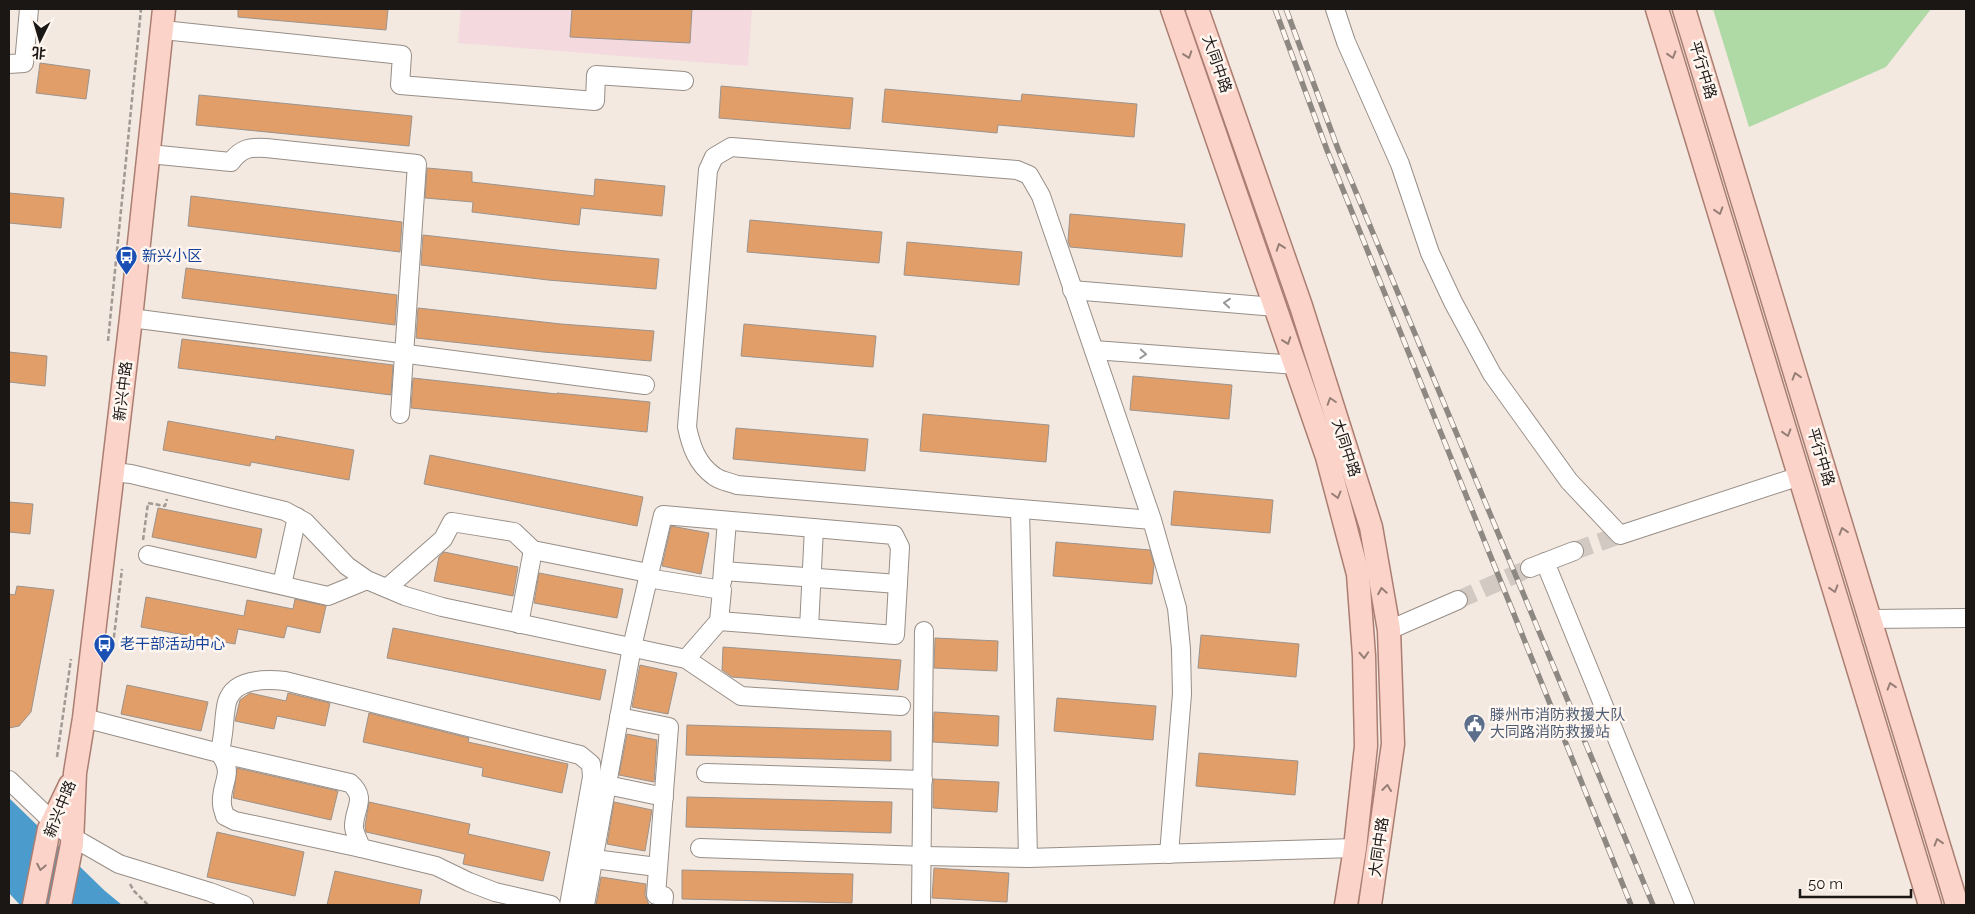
<svg xmlns="http://www.w3.org/2000/svg" width="1975" height="914" font-family="Raleway,'Noto Sans SC',sans-serif">
  <style>
    .education { fill: #f4d9df }
    .green { fill: #afd9a5 }
    .water { fill: #4b9ccc }
    .building { fill: #e19e68; stroke: #9c938c }
    .lines { fill: none; stroke-linecap: round; stroke-linejoin: round }
    .minor-tunnel { stroke: #d2cac2; stroke-width: 18; stroke-dasharray: 18 9; stroke-linecap: butt }
    .minor-casing { stroke: #978e87; stroke-width: 20 }
    .major-casing { stroke: #ab7e72; stroke-width: 25 }
    .path { stroke: #a19993; stroke-width: 2.5; stroke-dasharray: 5 2.5; stroke-linecap: butt }
    .minor { stroke: #fff; stroke-width: 18 }
    .major { stroke: #fbd3c8; stroke-width: 22 }
    .rail-casing { stroke: #8e8882; stroke-width: 5.5 }
    .rail { stroke: #fff6f0; stroke-width: 4; stroke-dasharray: 11; stroke-linecap: butt }
    .oneway { stroke: #967e77 }
    .oneway2 { stroke: #989795 }
    .labels { text-anchor: middle; stroke-width: 5; stroke-linejoin: round; paint-order: stroke }
    .street-label { font-size: 15px; fill: #1a1714; stroke: #fff6f0 }
    .transit-label { font-size: 15px; fill: #164399; stroke: #fff6f0; text-anchor: start }
    .service-label { font-size: 15px; fill: #4e5e75; stroke: #fff6f0; text-anchor: start }
  </style>
  <rect width="100%" height="100%" fill="#f3e9e1"/>
  <polygon class="education" points="461,9 752,9 748,66 458,43"/>
  <polygon class="green" points="1713,9 1931,9 1886,67 1749,127"/>
  <polygon class="water" points="9,798 105,891 122,905 20,905 9,893"/>
  <g class="building">
    <polygon points="238,9 388,9 386,30 238,17"/>
    <polygon points="572,9 692,9 690,43 570,37"/>
    <polygon points="40,63 90,70 86,99 36,93"/>
    <polygon points="721,86 853,98 850,129 719,118"/>
    <polygon points="885,89 1021,101 1022,94 1137,104 1134,137 998,125 997,133 882,122"/>
    <polygon points="199,95 412,116 409,146 196,125"/>
    <polygon points="427,168 472,172 472,182 594,196 595,179 665,186 662,216 581,208 579,225 472,212 473,202 425,198"/>
    <polygon points="9,193 64,198 61,228 9,223"/>
    <polygon points="191,196 402,222 400,252 188,226"/>
    <polygon points="1070,214 1185,224 1182,257 1070,247 1068,241"/>
    <polygon points="750,220 882,232 879,263 747,252"/>
    <polygon points="423,235 566,251 659,259 656,289 548,280 421,265"/>
    <polygon points="907,242 1022,252 1019,285 904,275"/>
    <polygon points="186,268 397,295 395,325 182,298"/>
    <polygon points="418,308 561,324 654,331 651,361 543,352 416,338"/>
    <polygon points="744,324 876,336 873,367 741,356"/>
    <polygon points="182,339 393,365 391,395 178,368"/>
    <polygon points="9,352 47,356 45,386 9,382"/>
    <polygon points="1133,376 1232,385 1229,419 1130,410"/>
    <polygon points="413,378 557,394 557,393 650,402 647,432 411,408"/>
    <polygon points="923,414 1049,425 1046,462 920,451"/>
    <polygon points="168,421 275,440 276,436 354,450 349,480 251,462 250,466 163,450"/>
    <polygon points="736,428 868,439 865,471 733,459"/>
    <polygon points="430,455 643,497 637,526 424,484"/>
    <polygon points="1174,491 1273,500 1270,533 1171,525"/>
    <polygon points="9,502 33,504 30,534 9,532"/>
    <polygon points="158,508 262,529 256,558 152,537"/>
    <polygon points="671,526 709,533 701,574 662,566"/>
    <polygon points="1056,542 1150,550 1154,565 1152,584 1053,576"/>
    <polygon points="444,552 518,567 513,596 434,581 439,557"/>
    <polygon points="539,573 623,589 617,618 534,603"/>
    <polygon points="17,586 54,590 31,712 19,726 9,728 9,594 15,595"/>
    <polygon points="146,597 244,616 247,600 293,609 295,599 326,606 320,633 287,626 284,638 238,629 235,644 141,627"/>
    <polygon points="393,628 606,670 600,700 387,658"/>
    <polygon points="1201,635 1299,644 1296,677 1198,668"/>
    <polygon points="935,638 998,641 997,671 934,668"/>
    <polygon points="723,647 901,660 898,690 732,677 722,670"/>
    <polygon points="640,665 677,673 668,714 632,707"/>
    <polygon points="127,685 208,702 201,731 121,714"/>
    <polygon points="250,693 286,701 288,693 330,703 325,726 277,716 274,729 235,721 240,700"/>
    <polygon points="1057,698 1156,706 1153,740 1054,731"/>
    <polygon points="934,712 999,716 998,746 933,742"/>
    <polygon points="369,713 469,738 468,742 568,764 562,793 482,776 483,768 363,742"/>
    <polygon points="687,725 891,731 891,761 686,755"/>
    <polygon points="627,734 657,740 654,782 619,775"/>
    <polygon points="1199,753 1298,761 1295,795 1196,786"/>
    <polygon points="237,768 338,791 331,820 233,798"/>
    <polygon points="933,779 999,782 997,812 933,808"/>
    <polygon points="687,797 892,802 891,833 686,827"/>
    <polygon points="369,802 470,824 468,834 550,852 543,881 463,864 465,854 366,832 365,826"/>
    <polygon points="614,802 652,810 645,851 607,844"/>
    <polygon points="217,832 304,852 295,896 207,877"/>
    <polygon points="934,868 1009,873 1007,902 932,898"/>
    <polygon points="682,870 853,874 852,903 682,899"/>
    <polygon points="335,871 422,890 419,905 327,905"/>
    <polygon points="601,877 646,884 645,895 649,905 596,905"/>
  </g>
  <g class="lines">
    <g class="minor-tunnel">
      <polyline points="1574,551 1620,535"/>
      <polyline points="1458,600 1530,568"/>
    </g>
    <defs>
      <g id="minor">
        <polyline points="1335,9 1346,42 1400,164 1430,253 1453,302 1492,374 1569,481 1620,535 1800,476"/>
        <polyline points="163,30 402,55 400,85 595,101 596,75 684,81"/>
        <polyline points="9,64 24,63 29,9"/>
        <path d="M149,154L231,162C241,148 250,147 266,148L417,164L400,414"/>
        <polyline points="1072,290 1275,307"/>
        <polyline points="131,318 645,385"/>
        <polyline points="1094,350 1296,365"/>
        <polyline points="113,472 131,474 285,511 305,522 347,566 367,580 405,596 442,607 686,659 741,696 901,706"/>
        <polyline points="1020,509 1028,858"/>
        <path d="M1152,520L737,485C730,482 720,481 714,476C697,464 691,446 687,427L708,170L714,157L731,147L1017,170L1029,175L1041,196L1152,520L1177,608L1181,649L1182,694L1169,854"/>
        <polyline points="148,555 328,596 367,580"/>
        <polyline points="1545,562 1685,905"/>
        <polyline points="1530,568 1574,551"/>
        <polyline points="723,571 898,584"/>
        <polyline points="647,578 722,590 719,621 686,659"/>
        <polyline points="722,582 727,521"/>
        <polyline points="282,585 297,517"/>
        <polyline points="387,588 443,539 452,522 514,532 533,550 648,573"/>
        <polyline points="1870,619 1966,618"/>
        <polyline points="519,624 533,550"/>
        <polyline points="809,628 814,528"/>
        <polyline points="1389,630 1458,600"/>
        <polyline points="619,717 669,727 656,895 664,896 663,905"/>
        <path d="M84,718L219,753L350,783C367,798 355,807 354,825C353,831 359,841 361,848L436,866L469,882L495,892L551,905"/>
        <path d="M219,753C225,736 223,718 227,702C234,678 266,679 285,681L580,755L591,764L592,777L569,905"/>
        <path d="M219,753C236,773 220,783 222,804C222,808 224,812 225,816L235,821L361,848"/>
        <polyline points="706,773 923,780"/>
        <polyline points="9,780 53,822 72,837 119,864 210,892 244,905"/>
        <polyline points="607,785 664,797"/>
        <polyline points="700,848 923,856 1028,858 1355,848"/>
        <polyline points="594,859 657,867"/>
        <polyline points="585,905 632,647 663,515 894,535 900,547 895,635 719,621"/>
        <polyline points="921,905 924,631"/>
      </g>
      <g id="major">
        <polyline points="1172,9 1327,457 1358,574 1364,656 1366,746 1355,848 1346,905"/>
        <polyline points="1197,9 1301,306 1371,527 1389,630 1393,744 1370,905"/>
        <polyline points="1657,9 1930,905"/>
        <polyline points="1684,9 1957,905"/>
        <polyline points="34,905 49,829 70,785"/>
        <polyline points="60,905 72,844 75,773 84,718 131,318 164,9"/>
      </g>
    </defs>
    <use href="#minor" class="minor-casing"/>
    <use href="#major" class="major-casing"/>
    <g class="path">
      <polyline points="108,341 141,9"/>
      <polyline points="143,540 148,503 165,506 167,499"/>
      <polyline points="113,645 122,569"/>
      <polyline points="57,757 71,659"/>
      <polyline points="130,884 134,891 148,905"/>
    </g>
    <use href="#minor" class="minor"/>
    <use href="#major" class="major"/>
    <defs>
      <g id="rail">
        <polyline points="1275,9 1327,150 1631,905"/>
        <polyline points="1286,9 1338,149 1653,905"/>
      </g>
    </defs>
    <use href="#rail" class="rail-casing"/>
    <use href="#rail" class="rail"/>
  </g>
  <defs><path id="oneway-chevron" d="M-2-3.5L2.5 0L-2 3.5" fill="none" stroke-width="1.6" stroke-linecap="round" stroke-linejoin="round" transform="scale(1.25)"/></defs>
  <g class="oneway">
    <use href="#oneway-chevron" transform="translate(1188 55) rotate(71)"/>
    <use href="#oneway-chevron" transform="translate(1672 55) rotate(73)"/>
    <use href="#oneway-chevron" transform="translate(1719 211) rotate(73)"/>
    <use href="#oneway-chevron" transform="translate(1280 247) rotate(-109)"/>
    <use href="#oneway-chevron" transform="translate(1287 341) rotate(71)"/>
    <use href="#oneway-chevron" transform="translate(1796 376) rotate(-107)"/>
    <use href="#oneway-chevron" transform="translate(1331 401) rotate(-108)"/>
    <use href="#oneway-chevron" transform="translate(1787 433) rotate(73)"/>
    <use href="#oneway-chevron" transform="translate(1337 495) rotate(75)"/>
    <use href="#oneway-chevron" transform="translate(1843 531) rotate(-107)"/>
    <use href="#oneway-chevron" transform="translate(1834 589) rotate(73)"/>
    <use href="#oneway-chevron" transform="translate(1382 591) rotate(-100)"/>
    <use href="#oneway-chevron" transform="translate(1364 655) rotate(87)"/>
    <use href="#oneway-chevron" transform="translate(1891 686) rotate(-107)"/>
    <use href="#oneway-chevron" transform="translate(1387 788) rotate(-83)"/>
    <use href="#oneway-chevron" transform="translate(1938 842) rotate(-107)"/>
    <use href="#oneway-chevron" transform="translate(41 867) rotate(101)"/>
  </g>
  <g class="oneway2">
    <use href="#oneway-chevron" transform="translate(1227 303) rotate(-175)"/>
    <use href="#oneway-chevron" transform="translate(1143 354) rotate(4)"/>
  </g>
  <defs>
    <symbol id="bus-pin" viewBox="-11 -11 22 30"><path d="M0 17L-7.5 6A9.5 9.5 0 1 1 7.5 6Z" fill="#1a4fb4" stroke="#fff6f0"/><path d="M-5-6H5V4H4V6H2V4H-2V6H-4V4H-5ZM-3.5-4V0h7V-4ZM-3.5 1.2v1.5H-2V1.2ZM2 1.2v1.5H3.5V1.2Z" fill="#fff"/></symbol>
    <symbol id="civic-pin" viewBox="-11 -11 22 30"><path d="M0 17L-7.5 6A9.5 9.5 0 1 1 7.5 6Z" fill="#5c6f8a" stroke="#fff6f0"/><path d="M-.6-6.5H3V-4.5H.6V-3L4-1V1h2V6H-6V1h2V-1L-.6-3ZM-1.2 2.5V6h2.4V2.5Z" fill="#fff"/></symbol>
  </defs>
  <g fill-rule="evenodd">
    <use href="#bus-pin" x="114" y="244" width="25" height="34"/>
    <use href="#bus-pin" x="92" y="632" width="25" height="34"/>
    <use href="#civic-pin" x="1462" y="712" width="25" height="34"/>
  </g>
  <g class="labels">
    <g class="street-label">
      <text transform="translate(1217 64) rotate(71)" y="5">大同中路</text>
      <text transform="translate(1703 70) rotate(73)" y="5">平行中路</text>
      <text transform="translate(123 391) rotate(-83)" y="5">新兴中路</text>
      <text transform="translate(1346 448) rotate(72)" y="5">大同中路</text>
      <text transform="translate(1821 457) rotate(73)" y="5">平行中路</text>
      <text transform="translate(60 809) rotate(-68)" y="5">新兴中路</text>
      <text transform="translate(1379 847) rotate(-82)" y="5">大同中路</text>
    </g>
    <g class="transit-label">
      <text x="142" y="261">新兴小区</text>
      <text x="120" y="649">老干部活动中心</text>
    </g>
    <g class="service-label">
      <text x="1490" y="720">滕州市消防救援大队<tspan x="1490" dy="17">大同路消防救援站</tspan></text>
    </g>
  </g>
  <rect width="1975" height="914" fill="none" stroke="#1a1714" stroke-width="20"/>
  <g transform="translate(40 40) rotate(185)" stroke="#fff6f0" stroke-width="4" paint-order="stroke">
  <path d="M0-4L9 19L0 12L-9 19Z" fill="#1a1714"/>
  <text y="-8" font-size="14" font-weight="bold" text-anchor="middle" fill="#1a1714">北</text>
  </g>
  <path d="M1800 889v8h111v-8" fill="none" stroke="#1a1714" stroke-width="2.5"/>
  <text x="1808" y="889" font-size="15" fill="#1a1714" stroke="#fff6f0" stroke-width="4" paint-order="stroke">50 m</text>
</svg>
